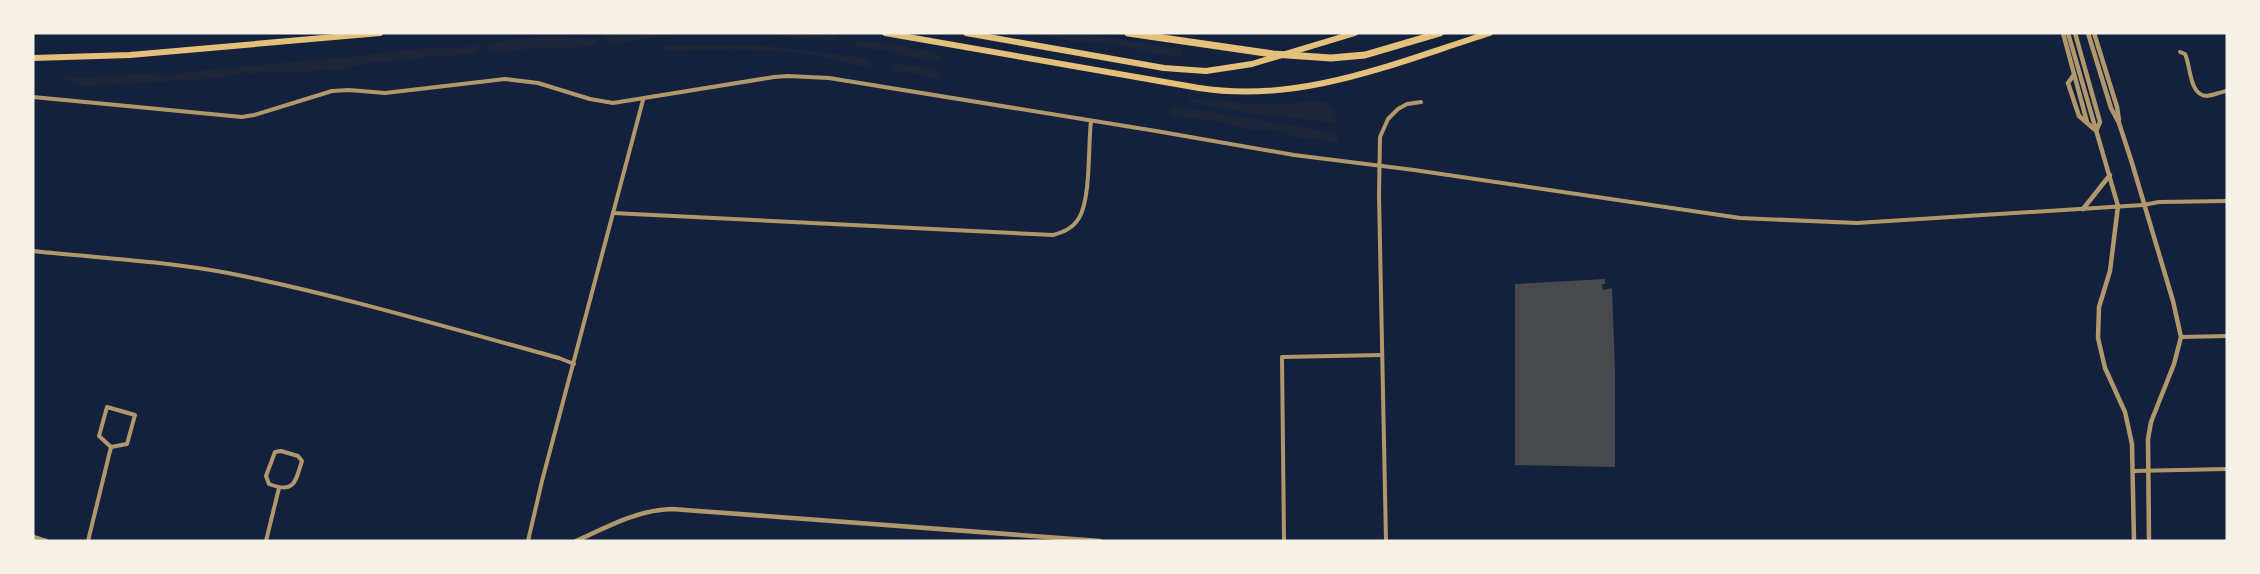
<svg xmlns="http://www.w3.org/2000/svg" width="2260" height="574" font-family="'Noto Sans',sans-serif">
  <style>
    .green { fill: #1d2539 }
    .building { fill: #48494c }
    .lines { fill: none; stroke-linecap: round; stroke-linejoin: round }
    .minor { stroke: #b1986c; stroke-width: 4 }
    .tertiary { stroke: #b1986c; stroke-width: 4.5 }
    .primary { stroke: #e5c07b; stroke-width: 6 }
    .motorway { stroke: #e5c07b; stroke-width: 7 }
  </style>
  <rect width="100%" height="100%" fill="#14213d"/>
  <g class="green">
    <polygon points="621,33 699,33 670,34 611,45 605,38 606,36"/>
    <polygon points="777,33 835,33 839,41 786,37"/>
    <polygon points="1032,33 1097,36 1181,49 1182,52 1181,56 1178,57 1143,52 1116,44 1070,41"/>
    <path d="M552,36L595,39L596,43L594,46L559,49L537,47L501,53L489,51L485,46C498,38 534,39 552,36Z"/>
    <polygon points="859,40 904,46 939,54 941,59 937,62 900,55 884,49 875,50 856,47 856,42"/>
    <polygon points="478,44 480,50 473,53 448,57 429,56 415,60 365,63 343,70 320,69 306,73 267,72 253,74 246,72 225,78 85,86 64,79 62,76 86,78 149,73 165,77 176,74 205,70 339,58 415,49 469,47"/>
    <polygon points="663,45 756,45 864,58 872,64 870,67 864,67 803,53 734,49 663,51 661,49"/>
    <polygon points="895,64 932,68 939,71 940,75 939,79 934,79 922,74 893,72 892,66"/>
    <path d="M1194,99C1227,100 1258,107 1292,104C1305,102 1316,99 1329,104L1338,121L1335,123L1249,113L1188,102L1189,100Z"/>
    <polygon points="1175,106 1331,132 1338,134 1339,140 1337,142 1330,143 1322,139 1294,138 1284,131 1249,129 1214,120 1186,118 1180,116 1170,115 1170,108"/>
  </g>
  <polygon class="building" points="1605,279 1605,284 1602,284 1603,290 1612,288 1615,372 1615,467 1515,465 1515,284"/>
  <g class="lines">
    <g class="minor">
      <path d="M2180,52L2185,54C2191,66 2189,96 2207,96C2213,95 2221,92 2227,91"/>
      <polyline points="33,97 242,117 254,115 332,91 349,90 385,93 505,79 538,83 590,99 613,103 774,77 788,76 829,78 1156,131 1294,155 1414,170 1740,218 1857,223 2143,205 2159,202 2227,201"/>
      <path d="M613,213L1053,235C1064,232 1073,228 1079,218C1091,198 1088,145 1091,121"/>
      <path d="M33,251C98,258 164,261 228,273C339,295 449,328 559,358L574,364"/>
      <polyline points="2181,337 2227,336"/>
      <polygon points="107,407 135,415 127,444 111,447 99,436"/>
      <path d="M281,451L298,456L302,461C295,482 295,494 269,484L266,476L275,452Z"/>
      <polyline points="2133,471 2227,469"/>
      <polyline points="1284,540 1282,357 1382,355"/>
      <polyline points="88,541 111,447"/>
      <polyline points="266,541 279,488"/>
      <polyline points="528,541 542,481 643,100"/>
      <polyline points="1386,541 1379,195 1380,137 1388,119 1398,109 1407,104 1421,102"/>
    </g>
    <g class="tertiary">
      <polyline points="2063,33 2087,122"/>
      <polyline points="2068,33 2118,206 2110,271 2099,307 2098,338 2105,368 2125,412 2132,444 2134,541"/>
      <polyline points="2075,33 2100,122 2096,131"/>
      <polyline points="2088,33 2111,108 2119,123 2132,163 2173,301 2181,337 2174,364 2151,422 2148,439 2149,541"/>
      <polyline points="2094,33 2117,107 2119,120"/>
      <polyline points="2073,76 2068,83 2079,116 2094,129"/>
      <polyline points="2083,209 2110,175"/>
      <polyline points="33,537 46,541"/>
      <path d="M576,541C607,527 637,510 672,509L1100,541"/>
    </g>
    <g class="primary">
      <path d="M885,33L1199,88C1302,104 1394,63 1490,33"/>
      <polyline points="966,33 1164,68 1206,71 1252,64 1355,33"/>
      <polyline points="33,58 130,55 380,33"/>
    </g>
    <polyline class="motorway" points="1128,33 1273,54 1331,58 1365,55 1440,33"/>
  </g>
  <rect width="2260" height="574" fill="none" stroke="#f6f1e7" stroke-width="69"/>
</svg>
